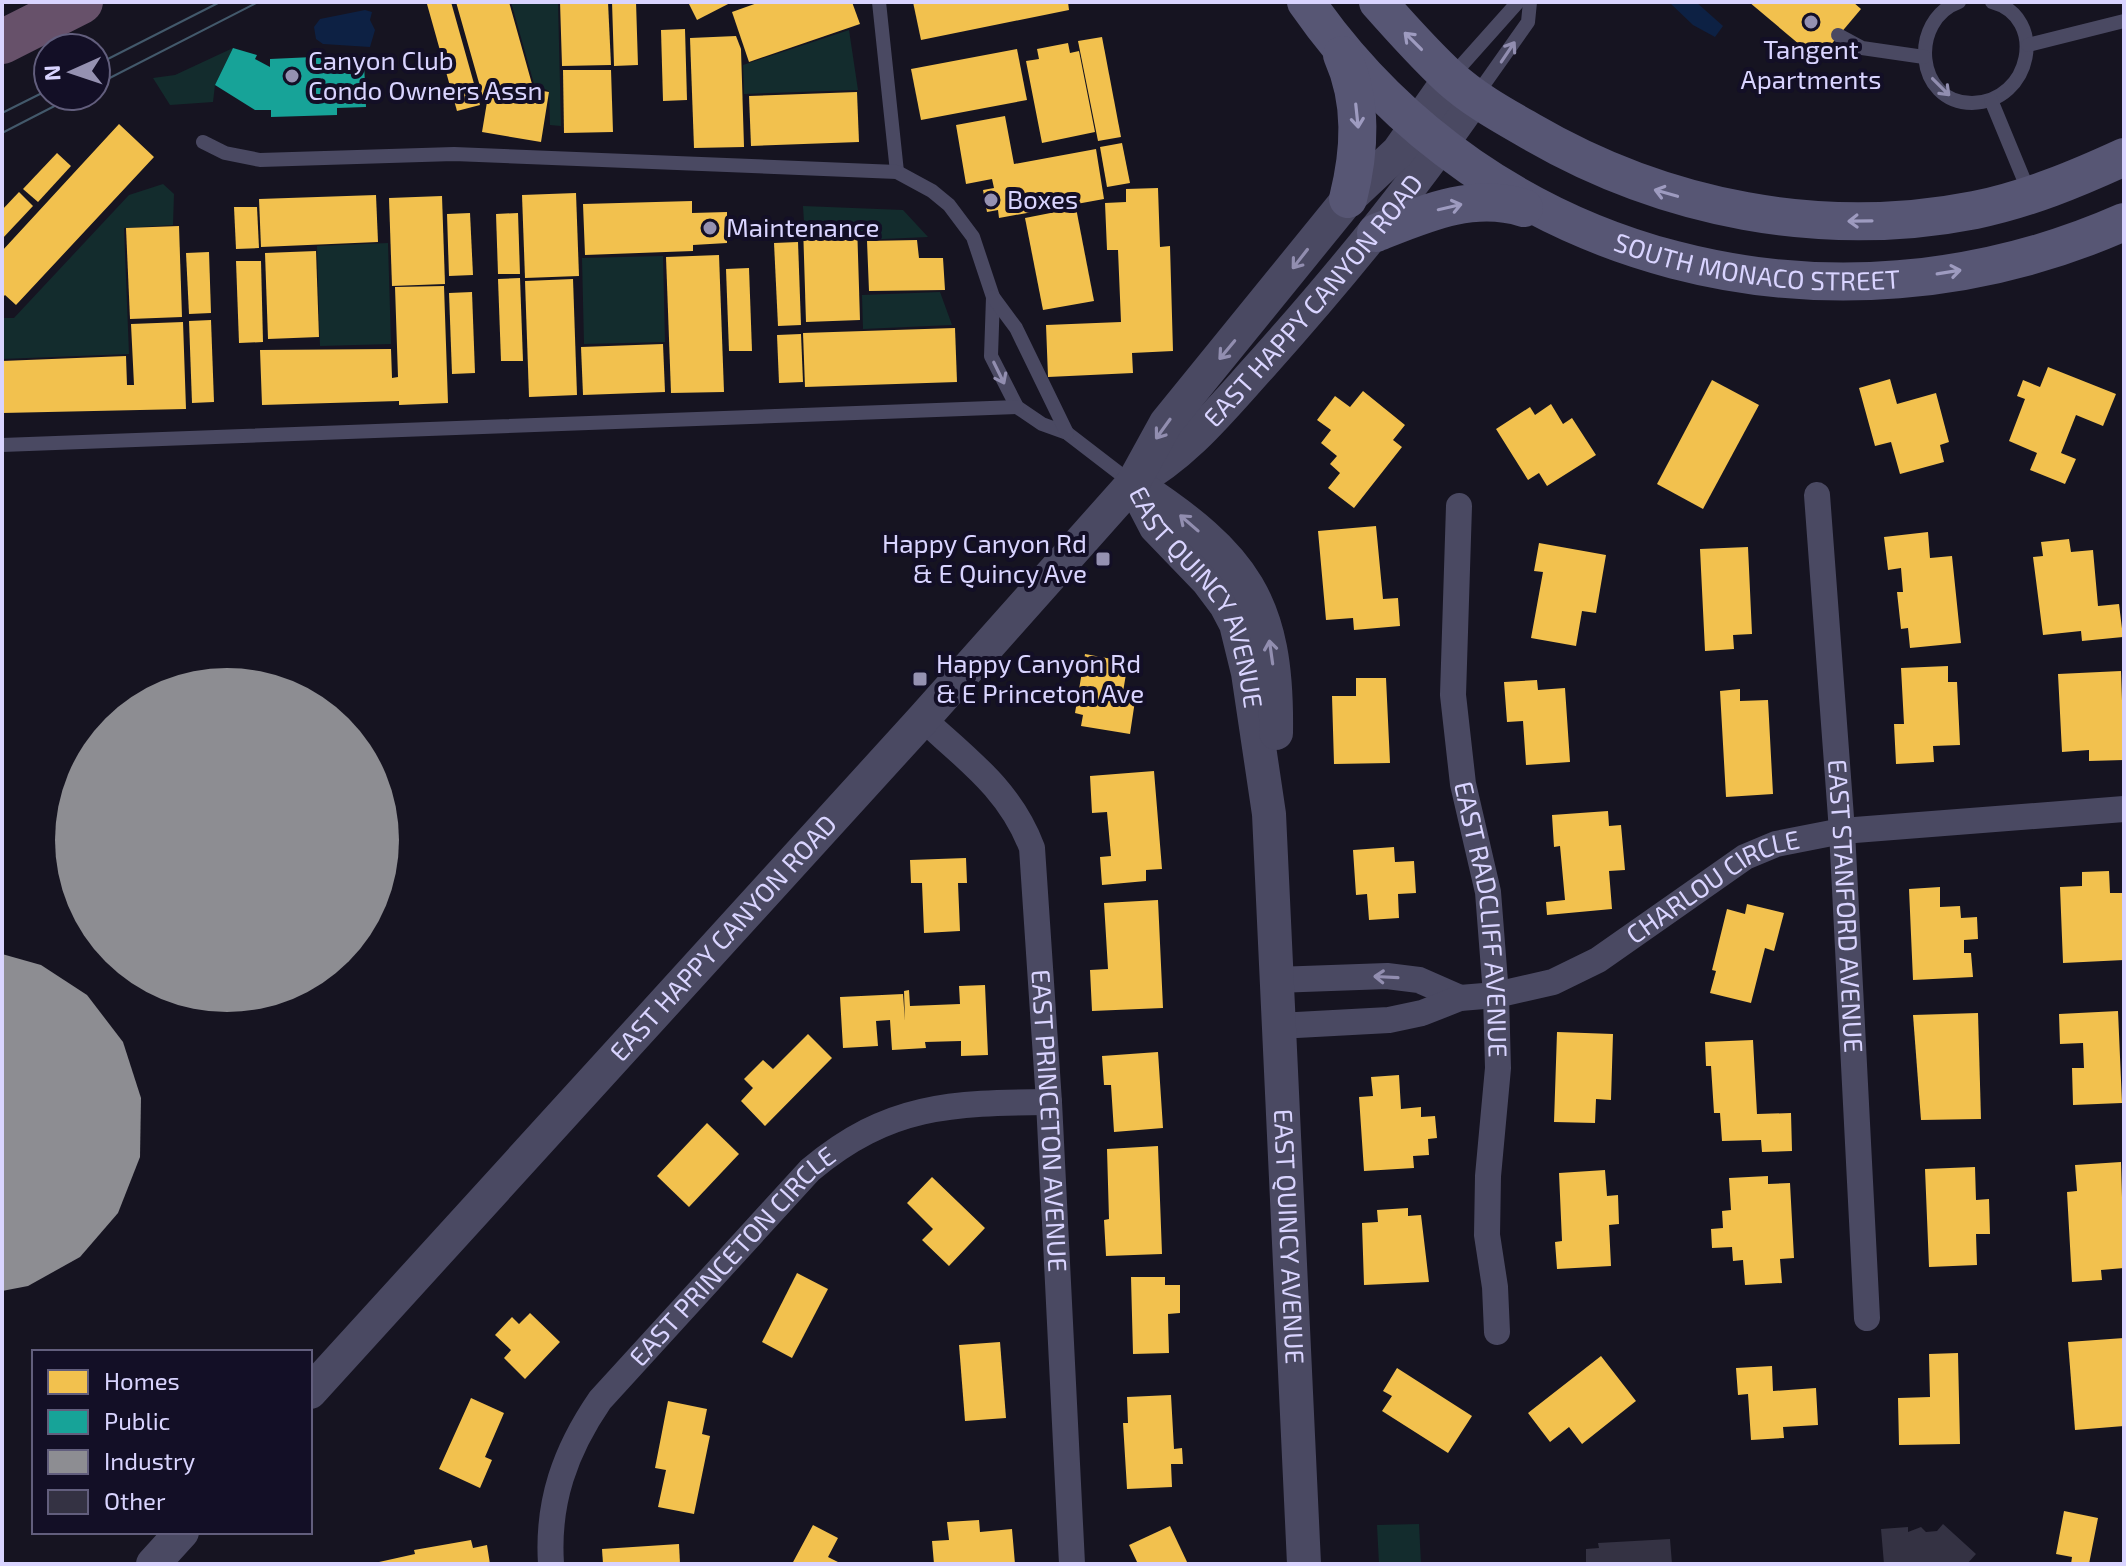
<svg xmlns="http://www.w3.org/2000/svg" width="2126" height="1566" font-family="'Exo 2',sans-serif">
  <style>
    .green { fill: #132c2d }
    .water { fill: #0d2144 }
    .homes { fill: #f2c14e }
    .public { fill: #17a398 }
    .industry { fill: #8d8d92 }
    .building { fill: #343243 }
    .lines { fill: none; stroke-linecap: round; stroke-linejoin: round }
    .service { stroke: #4a4962; stroke-width: 14 }
    .minor { stroke: #4a4962; stroke-width: 26 }
    .tertiary { stroke: #4a4962; stroke-width: 34 }
    .secondary { stroke: #575674; stroke-width: 38 }
    .motorway { stroke: #67516a; stroke-width: 44 }
    .tram { stroke: #43596b; stroke-width: 2 }
    .oneway { stroke: #9e9bc0 }
    .oneway2 { stroke: #928eb0 }
    .poi-dot { fill: #9591b1; stroke: #130f26; stroke-width: 3 }
    .labels { text-anchor: middle; stroke-width: 8; stroke-linejoin: round; paint-order: stroke }
    .poi-label { font-size: 26px; fill: #d9d4ff; stroke: #130f26; text-anchor: start }
    .street-label { font-size: 26px; fill: #d9d4ff; stroke: #130f26 }
  </style>
  <rect width="100%" height="100%" fill="#161421"/>
  <g class="green">
    <polygon points="511,2 558,2 561,126 550,125 549,91 534,84"/>
    <polygon points="849,30 858,90 744,94 743,65"/>
    <polygon points="233,48 215,85 213,102 170,105 153,78 175,75"/>
    <polygon points="163,184 174,194 173,225 124,228 129,354 2,359 2,318 14,318 129,195"/>
    <polygon points="803,206 903,210 928,237 861,240 860,222 804,222"/>
    <polygon points="388,243 391,344 320,346 317,246"/>
    <polygon points="663,256 665,342 584,344 582,258"/>
    <polygon points="940,292 952,325 863,329 862,295"/>
    <polygon points="1419,1524 1421,1564 1379,1564 1377,1525"/>
  </g>
  <g class="water">
    <polygon points="1696,2 1723,26 1715,37 1693,25 1670,3"/>
    <polygon points="365,10 372,12 370,20 375,30 370,47 323,44 316,39 314,27 320,19"/>
  </g>
  <g class="homes">
    <polygon points="451,2 480,105 457,111 427,4"/>
    <polygon points="456,2 509,2 532,84 520,87 549,92 541,142 482,132 488,96 483,97"/>
    <polygon points="560,2 608,2 611,65 562,66"/>
    <polygon points="612,2 636,2 638,65 614,66"/>
    <polygon points="688,2 732,2 697,20"/>
    <polygon points="760,2 852,2 860,24 749,62 732,12"/>
    <polygon points="913,2 1068,2 1069,10 921,40"/>
    <polygon points="1749,2 1853,2 1861,9 1818,60"/>
    <polygon points="685,29 687,100 663,101 661,30"/>
    <polygon points="736,36 741,49 744,147 694,148 690,38"/>
    <polygon points="1102,37 1121,137 1098,141 1078,41"/>
    <polygon points="1068,43 1070,53 1079,51 1095,132 1042,143 1026,61 1039,59 1037,49"/>
    <polygon points="1017,49 1027,100 921,120 911,69"/>
    <polygon points="563,70 611,70 613,132 564,133"/>
    <polygon points="857,92 859,142 751,146 749,96"/>
    <polygon points="1005,116 1014,164 1096,149 1104,199 999,218 998,210 987,212 983,190 994,188 992,179 966,184 956,125"/>
    <polygon points="119,124 154,157 16,305 5,295 2,298 2,251"/>
    <polygon points="1122,143 1130,183 1107,187 1100,147"/>
    <polygon points="57,153 71,166 38,202 23,189"/>
    <polygon points="1158,188 1160,247 1170,246 1173,351 1132,353 1133,373 1048,377 1046,325 1121,322 1118,250 1107,250 1105,203 1126,202 1126,189"/>
    <polygon points="19,192 33,206 2,239 2,210"/>
    <polygon points="576,193 579,276 525,278 522,195"/>
    <polygon points="376,195 378,242 261,247 259,199"/>
    <polygon points="442,196 445,284 392,286 389,198"/>
    <polygon points="692,201 692,213 727,212 727,243 693,245 693,251 585,255 583,204"/>
    <polygon points="234,207 257,207 259,248 236,249"/>
    <polygon points="1076,208 1094,301 1043,310 1025,218"/>
    <polygon points="470,213 473,275 449,276 447,214"/>
    <polygon points="518,213 520,274 498,274 496,214"/>
    <polygon points="857,223 860,320 806,322 803,225"/>
    <polygon points="179,226 182,317 130,319 126,228"/>
    <polygon points="917,240 919,258 943,258 945,290 869,291 867,241"/>
    <polygon points="798,242 801,325 778,326 774,243"/>
    <polygon points="316,251 319,337 268,339 265,253"/>
    <polygon points="209,252 211,313 189,314 186,253"/>
    <polygon points="719,255 724,392 671,393 666,257"/>
    <polygon points="236,261 261,261 263,342 239,343"/>
    <polygon points="749,268 752,351 729,351 726,269"/>
    <polygon points="520,278 523,361 501,361 498,279"/>
    <polygon points="573,279 577,395 529,397 525,281"/>
    <polygon points="444,286 448,403 399,405 399,401 262,405 260,350 391,349 392,378 398,377 395,287"/>
    <polygon points="472,292 475,373 452,374 449,293"/>
    <polygon points="211,320 214,402 192,403 189,321"/>
    <polygon points="183,322 186,409 2,413 2,361 126,356 127,385 134,385 131,324"/>
    <polygon points="955,328 957,382 805,387 803,333"/>
    <polygon points="801,334 803,382 779,383 777,335"/>
    <polygon points="663,344 665,392 583,395 581,347"/>
    <polygon points="2048,367 2116,394 2103,426 2076,415 2061,453 2076,459 2065,484 2030,470 2037,453 2009,441 2025,399 2017,396 2023,380 2040,387"/>
    <polygon points="1890,379 1897,404 1936,393 1949,442 1940,445 1944,462 1900,474 1891,442 1875,446 1859,388"/>
    <polygon points="1712,380 1759,405 1703,509 1657,484"/>
    <polygon points="1363,391 1405,425 1393,440 1402,447 1354,508 1328,488 1340,473 1330,464 1337,456 1321,443 1331,430 1317,420 1335,396 1350,407"/>
    <polygon points="1551,404 1563,424 1572,418 1596,455 1547,486 1539,473 1528,480 1496,429 1530,407 1535,415"/>
    <polygon points="1376,526 1383,599 1398,598 1400,626 1354,630 1353,618 1326,620 1318,531"/>
    <polygon points="1928,532 1930,558 1952,556 1961,643 1910,648 1908,628 1901,629 1897,592 1903,592 1901,568 1888,570 1884,537"/>
    <polygon points="2069,539 2071,552 2093,550 2098,606 2119,604 2123,637 2082,641 2081,631 2043,635 2033,557 2043,556 2041,542"/>
    <polygon points="1539,543 1606,555 1596,613 1582,611 1576,646 1531,638 1543,572 1534,571"/>
    <polygon points="1748,547 1752,634 1733,635 1734,649 1705,651 1700,549"/>
    <polygon points="1085,654 1128,662 1123,692 1136,694 1130,734 1081,726 1083,715 1075,713"/>
    <polygon points="1948,666 1948,682 1957,682 1960,745 1933,746 1934,762 1896,764 1894,724 1904,724 1901,668"/>
    <polygon points="2121,671 2124,760 2089,761 2089,750 2062,752 2058,674"/>
    <polygon points="1356,678 1386,678 1390,763 1334,764 1332,696 1356,696"/>
    <polygon points="1537,680 1538,690 1565,688 1570,762 1526,765 1523,721 1507,722 1504,682"/>
    <polygon points="1740,689 1740,701 1768,700 1773,794 1726,797 1720,691"/>
    <polygon points="1154,771 1162,869 1146,870 1146,881 1102,885 1100,857 1111,856 1107,812 1092,813 1090,776"/>
    <polygon points="1608,811 1609,826 1621,825 1625,870 1609,871 1612,909 1547,915 1546,902 1565,900 1560,846 1554,847 1552,815"/>
    <polygon points="1394,847 1395,862 1414,861 1416,893 1398,894 1399,918 1369,920 1367,894 1356,895 1353,850"/>
    <polygon points="966,858 967,883 958,883 960,931 924,933 922,883 911,883 910,860"/>
    <polygon points="2109,871 2110,893 2124,893 2124,960 2063,963 2060,887 2082,886 2082,872"/>
    <polygon points="1940,887 1940,907 1960,906 1961,918 1977,917 1978,939 1964,940 1964,953 1971,953 1973,977 1913,980 1909,889"/>
    <polygon points="1158,900 1163,1008 1092,1011 1090,970 1108,969 1104,903"/>
    <polygon points="1747,904 1784,913 1774,951 1765,948 1751,1003 1710,993 1716,971 1712,970 1727,909 1745,914"/>
    <polygon points="985,985 988,1055 961,1056 961,1041 925,1042 926,1048 892,1050 890,1020 876,1021 878,1046 843,1048 840,997 903,994 905,1021 904,991 909,990 910,1006 960,1004 959,986"/>
    <polygon points="2118,1011 2122,1103 2073,1105 2072,1068 2084,1068 2083,1043 2060,1044 2059,1014"/>
    <polygon points="1978,1013 1981,1119 1921,1120 1913,1015"/>
    <polygon points="1557,1032 1613,1034 1611,1100 1596,1099 1595,1123 1554,1122"/>
    <polygon points="808,1034 832,1058 765,1126 741,1101 753,1088 744,1079 763,1060 773,1069"/>
    <polygon points="1753,1040 1757,1114 1791,1113 1792,1151 1762,1152 1761,1140 1722,1141 1720,1113 1714,1113 1711,1066 1706,1066 1705,1042"/>
    <polygon points="1158,1052 1163,1128 1114,1132 1111,1085 1104,1085 1102,1056"/>
    <polygon points="1399,1075 1401,1109 1421,1107 1421,1117 1435,1116 1437,1138 1428,1139 1429,1155 1413,1156 1414,1168 1364,1171 1359,1097 1373,1096 1371,1077"/>
    <polygon points="707,1123 739,1154 689,1207 657,1176"/>
    <polygon points="1158,1146 1162,1254 1106,1256 1104,1220 1109,1219 1107,1149"/>
    <polygon points="2121,1162 2124,1268 2101,1270 2102,1280 2072,1282 2067,1192 2077,1191 2075,1165"/>
    <polygon points="1975,1167 1976,1200 1989,1199 1990,1234 1976,1234 1977,1265 1929,1267 1925,1169"/>
    <polygon points="1605,1170 1607,1196 1618,1195 1619,1224 1609,1225 1611,1266 1557,1269 1555,1242 1562,1241 1559,1173"/>
    <polygon points="1768,1176 1768,1184 1790,1183 1794,1258 1780,1259 1782,1283 1745,1285 1743,1260 1733,1261 1732,1247 1712,1248 1711,1229 1723,1228 1722,1211 1731,1210 1729,1178"/>
    <polygon points="932,1177 985,1228 949,1266 922,1240 933,1229 907,1203"/>
    <polygon points="1408,1208 1408,1216 1421,1215 1429,1282 1364,1285 1362,1223 1378,1222 1377,1210"/>
    <polygon points="797,1273 828,1289 792,1358 762,1342"/>
    <polygon points="1131,1277 1165,1277 1165,1285 1180,1285 1180,1313 1168,1314 1169,1353 1133,1354"/>
    <polygon points="530,1313 560,1342 525,1379 504,1358 511,1350 495,1335 512,1317 519,1324"/>
    <polygon points="2124,1338 2124,1426 2075,1430 2068,1342"/>
    <polygon points="1000,1342 1006,1418 965,1421 959,1345"/>
    <polygon points="1958,1353 1960,1444 1899,1445 1898,1398 1930,1397 1929,1354"/>
    <polygon points="1601,1356 1636,1401 1582,1444 1569,1427 1550,1442 1528,1413"/>
    <polygon points="1772,1366 1773,1391 1816,1388 1818,1425 1783,1427 1784,1438 1751,1440 1748,1394 1738,1395 1736,1368"/>
    <polygon points="1397,1368 1472,1416 1448,1453 1382,1411 1392,1396 1383,1391"/>
    <polygon points="1171,1395 1174,1449 1182,1448 1183,1464 1171,1464 1172,1487 1127,1489 1123,1423 1128,1423 1127,1397"/>
    <polygon points="471,1398 504,1413 485,1457 492,1460 480,1488 439,1469"/>
    <polygon points="668,1401 707,1409 702,1434 710,1436 694,1514 658,1507 666,1470 655,1468"/>
    <polygon points="2064,1511 2098,1518 2089,1564 2071,1564 2072,1557 2056,1554"/>
    <polygon points="979,1520 980,1532 1012,1529 1015,1564 934,1564 932,1541 949,1540 947,1522"/>
    <polygon points="813,1525 838,1538 828,1557 842,1564 792,1564"/>
    <polygon points="1170,1526 1188,1564 1138,1564 1129,1545"/>
    <polygon points="471,1540 473,1548 487,1545 490,1564 370,1564 415,1554 414,1550"/>
    <polygon points="679,1544 680,1564 603,1564 602,1549"/>
  </g>
  <polygon class="public" points="233,48 257,55 255,59 270,67 270,59 335,56 335,65 364,63 366,107 337,108 337,115 271,117 271,110 255,110 215,85"/>
  <g class="industry">
    <circle cx="227" cy="840" r="172"/>
    <polygon points="2,954 41,965 87,995 123,1042 141,1098 140,1157 118,1213 80,1257 28,1286 2,1291"/>
  </g>
  <g class="building">
    <polygon points="1943,1524 1976,1554 1967,1564 1884,1564 1881,1529 1908,1527 1908,1532 1921,1527 1926,1532 1937,1531"/>
    <polygon points="1670,1539 1672,1564 1586,1564 1586,1549 1599,1548 1598,1543"/>
  </g>
  <g class="lines">
    <g class="service">
      <polyline points="879,2 897,172"/>
      <path d="M1959,2C1909,20 1915,103 1972,103C2032,102 2048,17 1992,2"/>
      <polyline points="1838,35 1862,48 1924,57"/>
      <polyline points="2028,45 2124,21"/>
      <polyline points="1452,76 1518,2"/>
      <polyline points="1475,97 1528,22 1530,2"/>
      <polyline points="1991,100 2029,192"/>
      <polyline points="203,142 225,153 260,160 454,154 897,172 932,191 949,205 973,237 993,297 991,356 1017,407 1042,424 1067,433 1132,483"/>
      <polyline points="993,297 1016,328 1067,433"/>
      <polyline points="2,445 1017,407"/>
    </g>
    <g class="minor">
      <path id="s1" d="M1817,495L1842,831L1867,1318"/>
      <path id="s2" d="M1459,506L1453,695L1463,784L1488,892L1496,995L1498,1068L1488,1176L1487,1235L1495,1287L1497,1332"/>
      <path id="s3" d="M923,719C968,760 1010,790 1032,848L1049,1102L1072,1564"/>
      <polyline points="1275,980 1387,976 1419,980 1460,998"/>
      <path id="s4" d="M1278,1026L1389,1020L1422,1013L1460,998L1496,995L1553,982L1598,960L1745,857L1776,844L1842,831L2124,809"/>
      <path id="s5" d="M551,1564C547,1502 565,1451 600,1400L810,1170C889,1104 951,1103 1049,1102"/>
    </g>
    <g class="tertiary">
      <path id="s6" d="M1133,483L1156,527L1208,581L1226,605L1236,624L1248,673L1269,814L1304,1564"/>
      <path id="s7" d="M1133,483C1186,454 1222,408 1262,364C1338,279 1410,192 1475,97"/>
      <path d="M1136,485C1244,556 1278,601 1276,733"/>
      <path id="s8" d="M310,1392L923,719L1133,483L1166,423L1348,199L1398,152L1450,78"/>
      <polyline points="153,1564 182,1532"/>
    </g>
    <g class="secondary">
      <path id="s9" d="M1306,2C1490,267 1831,351 2124,222"/>
      <path d="M1378,2C1401,28 1424,54 1449,77C1473,99 1502,115 1530,131C1664,209 1822,240 1975,210C2028,199 2076,179 2124,157"/>
      <path d="M1342,55C1363,102 1360,151 1348,199"/>
      <path d="M1376,233C1424,214 1472,192 1524,208"/>
    </g>
    <polyline class="motorway" points="2,42 81,2"/>
    <g class="tram">
      <polyline points="96,65 220,2"/>
      <polyline points="96,85 258,2"/>
      <polyline points="2,113 48,90"/>
      <polyline points="2,133 74,96"/>
    </g>
  </g>
  <defs><path id="oneway-shaft" d="M-6 0H5M1.5-3L5.5 0L1.5 3" fill="none" stroke-width="1.6" stroke-linecap="round" stroke-linejoin="round" transform="scale(2)"/></defs>
  <g class="oneway">
    <use href="#oneway-shaft" transform="translate(1413 41) rotate(-135)"/>
    <use href="#oneway-shaft" transform="translate(1357 116) rotate(84)"/>
    <use href="#oneway-shaft" transform="translate(1666 193) rotate(-164)"/>
    <use href="#oneway-shaft" transform="translate(1450 207) rotate(-13)"/>
    <use href="#oneway-shaft" transform="translate(1860 221) rotate(179)"/>
    <use href="#oneway-shaft" transform="translate(1949 272) rotate(-9)"/>
  </g>
  <g class="oneway2">
    <use href="#oneway-shaft" transform="translate(1508 52) rotate(-56)"/>
    <use href="#oneway-shaft" transform="translate(1941 87) rotate(45)"/>
    <use href="#oneway-shaft" transform="translate(1300 259) rotate(128)"/>
    <use href="#oneway-shaft" transform="translate(1227 350) rotate(130)"/>
    <use href="#oneway-shaft" transform="translate(999 373) rotate(64)"/>
    <use href="#oneway-shaft" transform="translate(1163 429) rotate(126)"/>
    <use href="#oneway-shaft" transform="translate(1189 523) rotate(-139)"/>
    <use href="#oneway-shaft" transform="translate(1271 652) rotate(-98)"/>
    <use href="#oneway-shaft" transform="translate(1386 977) rotate(-177)"/>
  </g>
  <g class="poi-dot">
    <circle cx="1811" cy="22" r="8"/>
    <circle cx="292" cy="76" r="8"/>
    <circle cx="991" cy="200" r="8"/>
    <circle cx="710" cy="228" r="8"/>
    <rect x="1095" y="551" width="16" height="16" rx="4"/>
    <rect x="912" y="671" width="16" height="16" rx="4"/>
  </g>
  <g class="labels">
    <g class="poi-label">
      <text x="1811" y="59" text-anchor="middle">Tangent<tspan x="1811" dy="30">Apartments</tspan></text>
      <text x="308" y="70">Canyon Club<tspan x="308" dy="30">Condo Owners Assn</tspan></text>
      <text x="1007" y="209">Boxes</text>
      <text x="726" y="237">Maintenance</text>
      <text x="1087" y="553" text-anchor="end">Happy Canyon Rd<tspan x="1087" dy="30">&amp; E Quincy Ave</tspan></text>
      <text x="936" y="673">Happy Canyon Rd<tspan x="936" dy="30">&amp; E Princeton Ave</tspan></text>
    </g>
    <g class="street-label">
      <text dy="9" stroke="none"><textPath href="#s9" startOffset="542">SOUTH MONACO STREET</textPath></text>
      <text dy="9" stroke="none"><textPath href="#s7" startOffset="258">EAST HAPPY CANYON ROAD</textPath></text>
      <text dy="9" stroke="none"><textPath href="#s6" startOffset="134">EAST QUINCY AVENUE</textPath></text>
      <text dy="9" stroke="none"><textPath href="#s4" startOffset="468">CHARLOU CIRCLE</textPath></text>
      <text dy="9" stroke="none"><textPath href="#s1" startOffset="412">EAST STANFORD AVENUE</textPath></text>
      <text dy="9" stroke="none"><textPath href="#s2" startOffset="416">EAST RADCLIFF AVENUE</textPath></text>
      <text dy="9" stroke="none"><textPath href="#s8" startOffset="614">EAST HAPPY CANYON ROAD</textPath></text>
      <text dy="9" stroke="none"><textPath href="#s3" startOffset="444">EAST PRINCETON AVENUE</textPath></text>
      <text dy="9" stroke="none"><textPath href="#s6" startOffset="792">EAST QUINCY AVENUE</textPath></text>
      <text dy="9" stroke="none"><textPath href="#s5" startOffset="370">EAST PRINCETON CIRCLE</textPath></text>
    </g>
  </g>
  <rect width="2126" height="1566" fill="none" stroke="#d9d4ff" stroke-width="8"/>
  <rect x="32" y="1350" width="280" height="184" fill="#130f26" stroke="#625e7d" stroke-width="2"/>
  <rect x="48" y="1370" width="40" height="24" fill="#f2c14e" stroke="#625e7d" stroke-width="2"/>
  <text x="104" y="1390" font-size="24" fill="#d9d4ff">Homes</text>
  <rect x="48" y="1410" width="40" height="24" fill="#17a398" stroke="#625e7d" stroke-width="2"/>
  <text x="104" y="1430" font-size="24" fill="#d9d4ff">Public</text>
  <rect x="48" y="1450" width="40" height="24" fill="#8d8d92" stroke="#625e7d" stroke-width="2"/>
  <text x="104" y="1470" font-size="24" fill="#d9d4ff">Industry</text>
  <rect x="48" y="1490" width="40" height="24" fill="#343243" stroke="#625e7d" stroke-width="2"/>
  <text x="104" y="1510" font-size="24" fill="#d9d4ff">Other</text>
  <g transform="translate(72 72) rotate(267)"><circle r="38" fill="#130f26" stroke="#625e7d" stroke-width="2"/>
  <path d="M0-6L14 30L0 20L-14 30Z" fill="#9591b1"/>
  <text y="-12" font-size="22" font-weight="bold" text-anchor="middle" fill="#d9d4ff">N</text>
  </g>
</svg>
